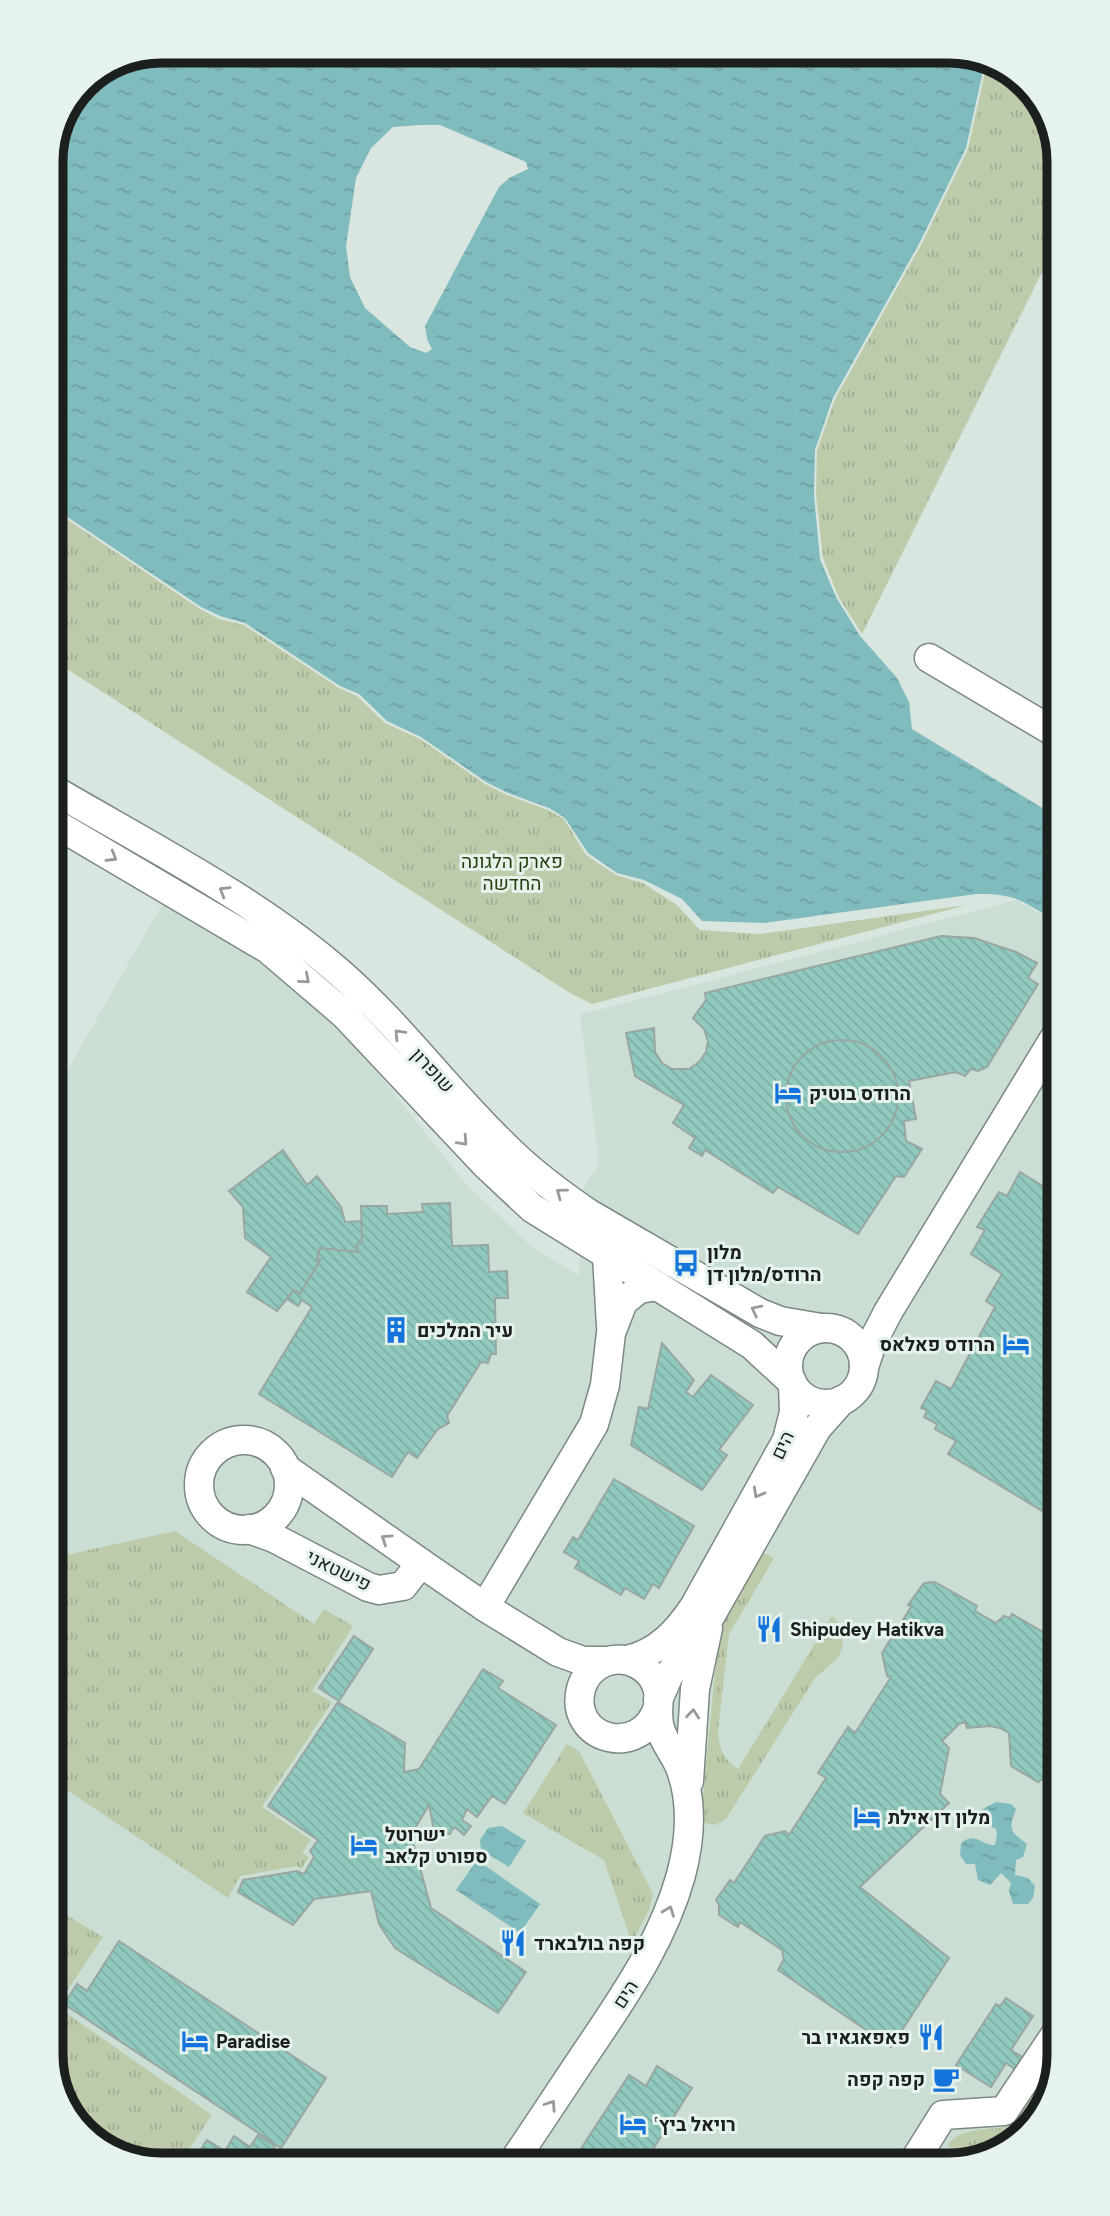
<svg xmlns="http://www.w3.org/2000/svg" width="1110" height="2216" font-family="Figtree,Heebo,sans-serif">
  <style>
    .built { fill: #caded3 }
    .grass { fill: url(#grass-tufts) }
    .water { fill: url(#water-ripples); fill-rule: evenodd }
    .building { fill: url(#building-back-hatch); stroke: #99a6a3; stroke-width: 2 }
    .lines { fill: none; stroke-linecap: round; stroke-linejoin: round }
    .minor-casing { stroke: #7d8882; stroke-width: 31 }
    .minor { stroke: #fff; stroke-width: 28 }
    .oneway { stroke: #989a99 }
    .labels { text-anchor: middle; stroke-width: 6; stroke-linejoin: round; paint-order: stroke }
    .park-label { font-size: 19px; fill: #2c3d0e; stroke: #e6f3ec }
    .street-label { font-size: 19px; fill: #1b1f1d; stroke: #e6f3ec }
    .poi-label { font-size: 19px; font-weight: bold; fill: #1b1f1d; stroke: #e6f3ec; text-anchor: start }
    .rim { fill: none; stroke: #1b1f1d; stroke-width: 9 }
  </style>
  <defs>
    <pattern id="grass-tufts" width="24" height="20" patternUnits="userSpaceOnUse" patternTransform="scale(1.75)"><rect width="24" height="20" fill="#bdcbab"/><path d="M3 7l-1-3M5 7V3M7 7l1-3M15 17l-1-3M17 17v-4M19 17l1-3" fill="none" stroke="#a2ae93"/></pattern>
    <pattern id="water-ripples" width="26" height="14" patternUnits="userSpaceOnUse" patternTransform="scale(1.75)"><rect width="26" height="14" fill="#80bbbe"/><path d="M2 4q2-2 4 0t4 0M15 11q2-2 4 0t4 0" fill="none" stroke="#6ea0a3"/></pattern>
    <pattern id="building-back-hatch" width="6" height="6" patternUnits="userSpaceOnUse" patternTransform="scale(1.75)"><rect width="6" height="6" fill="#90cabf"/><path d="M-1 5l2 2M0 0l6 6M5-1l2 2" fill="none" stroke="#7cada4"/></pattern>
  </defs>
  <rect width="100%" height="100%" fill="#d9e5df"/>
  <polygon class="built" points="1017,900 1054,923 1059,2055 1040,2116 991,2157 155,2165 94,2143 59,2097 55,1092 164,901 282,976 331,1014 465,1183 531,1246 579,1276 584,1186 596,1170 599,1160 580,1015"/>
  <g class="grass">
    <polygon points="987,63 1016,73 1051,119 1052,252 862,634 838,596 823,558 816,495 817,450 835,399 922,243 968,149"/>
    <polygon points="52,507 65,518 200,609 219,619 244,625 339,688 357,696 385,723 420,739 485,784 507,795 548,810 564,819 586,855 616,875 643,883 677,905 700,930 760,934 967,905 592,1004 570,993 53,660"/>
    <polygon points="175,1531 314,1624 324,1609 353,1626 312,1691 332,1702 262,1807 311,1840 302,1853 309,1857 301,1869 297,1866 240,1876 228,1898 67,1790 58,1781 57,1557"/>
    <path d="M762,1552L774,1558L729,1634L718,1730C719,1749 723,1758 738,1769L832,1616L843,1628L842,1649L838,1658L815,1678L726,1819L715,1825L705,1823L701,1815L719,1632Z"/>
    <polygon points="567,1744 579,1751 653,1894 649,1910 632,1943 604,1860 523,1813"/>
    <polygon points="58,1910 103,1937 59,2003"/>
    <polygon points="59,2008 212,2115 178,2165 155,2165 94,2143 59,2097"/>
    <path d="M1059,2054L1040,2116L991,2157H971L947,2145C963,2126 988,2131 1011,2126Z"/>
  </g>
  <g class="water">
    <path d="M161,51H956L985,62L966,148L920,242L833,398L815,450L814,495L820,559L836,597L860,636L897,678L909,702L912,729L1054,815V920C1023,901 1014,893 976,894L764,923L702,921L682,899L644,880L617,873L588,853L565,818L549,808L508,793L486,782L421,737L387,721L359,694L340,686L245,623L220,616L201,607L66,516L52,504L51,155L83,83ZM420,125H440L526,162L528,169L509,178L499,187L425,326L427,339L432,349L426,353L410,347L365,308L350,277L346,246L356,178L371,148L393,127Z"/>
    <path d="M996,1802L1011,1804L1016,1809C1008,1831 1010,1831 1027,1844L1023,1857L1016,1860L1015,1875L1028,1878L1035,1886L1033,1898L1028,1904H1013L1009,1891L1011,1883L1001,1873L990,1885L978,1880L975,1864H966L960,1855L961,1844C974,1830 982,1846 995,1845L997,1834L996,1829L986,1825L980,1816L981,1810Z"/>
    <polygon points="502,1826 526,1841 509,1867 481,1850 480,1840 488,1828"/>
    <polygon points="477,1860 540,1904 520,1933 456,1890"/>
  </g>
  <g class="building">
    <polygon points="941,936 974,938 1016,952 1037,963 1028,978 1038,984 987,1067 978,1071 971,1069 965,1076 956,1072 909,1081 916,1119 904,1121 906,1141 922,1149 904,1177 896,1176 858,1234 778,1187 773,1193 705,1150 702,1156 689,1148 695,1138 673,1123 684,1105 635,1076 626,1033 654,1028 655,1052 662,1063 672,1069 689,1069 699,1062 706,1052 708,1041 704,1029 693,1018 706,1000 705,993"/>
    <circle cx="842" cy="1096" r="56"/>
    <polygon points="283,1150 307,1185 317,1176 341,1207 345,1222 362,1221 362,1243 357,1244 358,1252 320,1248 317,1260 321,1259 300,1294 294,1290 277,1311 247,1292 271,1257 245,1238 243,1207 229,1191"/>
    <polygon points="1020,1172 1053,1192 1056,1187 1057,1520 948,1454 956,1441 935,1429 937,1424 924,1417 927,1410 921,1408 936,1381 951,1389 995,1307 986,1301 1002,1274 971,1254 985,1230 977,1227 999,1192 1007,1196"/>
    <polygon points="450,1203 452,1246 488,1245 489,1272 507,1271 508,1298 495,1298 496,1354 491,1354 488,1363 481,1362 447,1416 449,1423 438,1429 417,1458 408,1452 392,1477 259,1394 312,1307 302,1300 298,1306 287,1299 294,1290 300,1294 321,1259 317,1260 320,1248 358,1252 357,1244 362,1243 361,1206 387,1206 387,1214 423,1212 422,1204"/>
    <polygon points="662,1343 694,1380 686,1392 693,1397 711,1375 753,1405 719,1450 727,1455 702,1490 631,1445 639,1407 648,1409"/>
    <polygon points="614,1479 694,1526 659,1588 653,1584 644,1599 625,1588 621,1595 575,1568 579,1561 564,1552 573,1537 578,1540"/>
    <polygon points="935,1582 977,1606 975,1611 996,1623 1004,1616 1010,1618 1012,1614 1057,1640 1058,1769 1038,1782 1011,1766 1009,1733 1000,1728 990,1726 967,1728 965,1722 959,1724 942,1741 949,1748 940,1794 949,1803 860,1887 949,1958 891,2047 778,1970 784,1959 782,1950 740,1922 738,1927 719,1915 719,1905 716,1900 730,1880 734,1883 765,1836 785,1831 789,1835 826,1778 818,1773 848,1727 855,1733 891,1677 887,1676 882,1653 911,1607 908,1605 924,1583"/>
    <polygon points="354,1636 373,1649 339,1701 319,1688"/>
    <polygon points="483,1669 503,1681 498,1688 556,1725 505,1804 492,1796 477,1817 467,1809 462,1820 471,1826 464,1835 456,1828 452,1829 450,1834 435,1835 429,1805 411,1835 431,1908 526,1972 498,2013 395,1948 379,1924 371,1891 314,1899 293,1925 238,1892 243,1880 297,1871 304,1874 314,1857 310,1851 318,1840 268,1806 338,1702 405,1743 404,1772 419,1769"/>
    <polygon points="119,1941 326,2078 281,2148 64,2004 77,1984 87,1991"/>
    <polygon points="1006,1998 1033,2016 1011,2050 1024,2058 1016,2070 1006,2063 991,2087 956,2065 996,2004 1000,2006"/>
    <polygon points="657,2066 692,2088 646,2160 573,2161 629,2075 646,2086"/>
    <polygon points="258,2135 275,2146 262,2164 190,2165 207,2140 225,2151 234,2136 250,2147"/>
  </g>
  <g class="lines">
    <defs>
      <g id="minor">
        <polyline points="929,658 1054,732"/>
        <path d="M54,790C148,845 258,901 340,973C403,1028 452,1097 513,1154C536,1176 562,1195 588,1213L760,1313L780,1321L821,1328"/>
        <polyline points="54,823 268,949 344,1014 485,1164 532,1208 752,1345 792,1382"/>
        <polyline points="607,1255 611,1326"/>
        <circle cx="826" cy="1366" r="38"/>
        <polyline points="864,1367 872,1343 888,1312 1055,1037"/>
        <circle cx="244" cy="1485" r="45"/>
        <polyline points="249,1529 274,1538 368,1587 379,1590 403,1586 421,1563 285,1468"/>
        <polyline points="421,1563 485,1607 558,1652 583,1661 608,1661"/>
        <polyline points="485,1607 594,1424 605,1385 611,1333 623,1302 639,1289 658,1286"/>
        <path d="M627,1660C658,1653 677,1632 694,1607L787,1440L794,1412L793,1385"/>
        <polyline points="658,1700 669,1675 711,1615 817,1428 842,1400"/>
        <polyline points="689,1781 695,1689 708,1628"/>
        <polyline points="916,2158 943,2115 1004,2111 1059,2029"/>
        <path d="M513,2162C541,2121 568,2079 596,2038C631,1986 664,1936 681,1875C690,1841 693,1804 681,1770C676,1755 664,1743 660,1728C656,1715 660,1703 658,1691C653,1667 627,1654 605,1662C593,1667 584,1677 581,1689C568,1740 641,1760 658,1707"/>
      </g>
    </defs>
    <use href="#minor" class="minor-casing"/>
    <use href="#minor" class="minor"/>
  </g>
  <defs><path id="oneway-chevron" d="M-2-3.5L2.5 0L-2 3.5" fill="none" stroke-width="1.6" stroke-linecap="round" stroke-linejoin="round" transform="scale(1.75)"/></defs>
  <g class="oneway">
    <use href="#oneway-chevron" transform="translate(112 857) rotate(31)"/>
    <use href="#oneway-chevron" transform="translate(224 891) rotate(-149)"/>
    <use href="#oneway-chevron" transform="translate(305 979) rotate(41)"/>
    <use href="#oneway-chevron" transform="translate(399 1034) rotate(-133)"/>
    <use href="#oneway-chevron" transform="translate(463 1141) rotate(47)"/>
    <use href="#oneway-chevron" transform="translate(561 1193) rotate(-143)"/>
    <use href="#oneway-chevron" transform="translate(756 1310) rotate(-153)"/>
    <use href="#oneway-chevron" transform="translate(758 1493) rotate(119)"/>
    <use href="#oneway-chevron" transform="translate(386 1539) rotate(-146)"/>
    <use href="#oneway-chevron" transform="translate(693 1714) rotate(-84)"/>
    <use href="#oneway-chevron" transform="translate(669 1911) rotate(-69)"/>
    <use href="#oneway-chevron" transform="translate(551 2105) rotate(-56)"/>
  </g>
  <defs>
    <symbol id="hotel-bare" viewBox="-9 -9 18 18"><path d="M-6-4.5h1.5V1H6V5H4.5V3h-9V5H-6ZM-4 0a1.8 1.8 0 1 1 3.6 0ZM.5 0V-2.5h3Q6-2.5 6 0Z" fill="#1574dc" stroke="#e6f3ec" stroke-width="2.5" paint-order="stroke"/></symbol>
    <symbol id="bus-bare" viewBox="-9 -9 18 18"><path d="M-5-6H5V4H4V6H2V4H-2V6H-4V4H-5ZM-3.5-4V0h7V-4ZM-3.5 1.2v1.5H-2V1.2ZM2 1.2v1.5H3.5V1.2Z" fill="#1574dc" stroke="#e6f3ec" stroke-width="2.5" paint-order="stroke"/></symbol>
    <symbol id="building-bare" viewBox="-9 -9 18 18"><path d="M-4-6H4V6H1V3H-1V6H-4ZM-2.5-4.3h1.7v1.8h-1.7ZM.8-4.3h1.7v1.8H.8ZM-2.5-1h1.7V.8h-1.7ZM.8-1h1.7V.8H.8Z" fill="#1574dc" stroke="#e6f3ec" stroke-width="2.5" paint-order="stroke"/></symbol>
    <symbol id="restaurant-bare" viewBox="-9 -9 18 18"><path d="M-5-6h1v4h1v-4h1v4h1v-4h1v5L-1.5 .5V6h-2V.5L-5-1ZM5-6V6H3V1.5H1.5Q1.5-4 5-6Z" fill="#1574dc" stroke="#e6f3ec" stroke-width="2.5" paint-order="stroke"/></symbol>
    <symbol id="cafe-bare" viewBox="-9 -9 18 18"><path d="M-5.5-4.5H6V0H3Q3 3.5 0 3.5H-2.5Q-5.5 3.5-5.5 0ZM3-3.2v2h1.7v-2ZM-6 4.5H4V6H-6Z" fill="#1574dc" stroke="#e6f3ec" stroke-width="2.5" paint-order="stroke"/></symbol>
  </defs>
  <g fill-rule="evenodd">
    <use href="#hotel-bare" x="769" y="1074" width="38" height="38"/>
    <use href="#bus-bare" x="667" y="1244" width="38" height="38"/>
    <use href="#building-bare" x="377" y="1311" width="38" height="38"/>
    <use href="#hotel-bare" x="997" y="1325" width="38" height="38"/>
    <use href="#restaurant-bare" x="750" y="1610" width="38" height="38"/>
    <use href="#hotel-bare" x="848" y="1798" width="38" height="38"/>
    <use href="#hotel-bare" x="345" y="1826" width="38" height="38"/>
    <use href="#restaurant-bare" x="494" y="1924" width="38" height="38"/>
    <use href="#restaurant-bare" x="912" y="2018" width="38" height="38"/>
    <use href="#hotel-bare" x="176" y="2022" width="38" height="38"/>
    <use href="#cafe-bare" x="927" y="2060" width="38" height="38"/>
    <use href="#hotel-bare" x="614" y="2105" width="38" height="38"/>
  </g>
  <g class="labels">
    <g class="park-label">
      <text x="512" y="868">פארק הלגונה<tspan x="512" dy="22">החדשה</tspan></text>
    </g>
    <g class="street-label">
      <text transform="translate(433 1070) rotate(47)" y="7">שופרון</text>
      <text transform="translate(782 1445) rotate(-65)" y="7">הים</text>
      <text transform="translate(339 1570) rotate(26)" y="7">פישטאני</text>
      <text transform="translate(625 1994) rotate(-57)" y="7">הים</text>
    </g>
    <g class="poi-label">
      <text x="809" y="1100">הרודס בוטיק</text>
      <text x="707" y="1259">מלון<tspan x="707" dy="22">הרודס/מלון דן</tspan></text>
      <text x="417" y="1337">עיר המלכים</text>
      <text x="995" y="1351" text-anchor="end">הרודס פאלאס</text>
      <text x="790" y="1636">Shipudey Hatikva</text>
      <text x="888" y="1824">מלון דן אילת</text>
      <text x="385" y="1841">ישרוטל<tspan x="385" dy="22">ספורט קלאב</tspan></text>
      <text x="534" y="1950">קפה בולבארד</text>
      <text x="910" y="2044" text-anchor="end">פאפאגאיו בר</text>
      <text x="216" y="2048">Paradise</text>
      <text x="925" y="2086" text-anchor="end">קפה קפה</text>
      <text x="654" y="2131">'רויאל ביץ</text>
    </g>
  </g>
  <path d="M0 0H1110V2216H0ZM161 63H949A98 98 0 0 1 1047 161V2055A98 98 0 0 1 949 2153H161A98 98 0 0 1 63 2055V161A98 98 0 0 1 161 63Z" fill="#e6f3ec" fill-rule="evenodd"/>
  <path class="rim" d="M161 63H949A98 98 0 0 1 1047 161V2055A98 98 0 0 1 949 2153H161A98 98 0 0 1 63 2055V161A98 98 0 0 1 161 63Z"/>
</svg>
